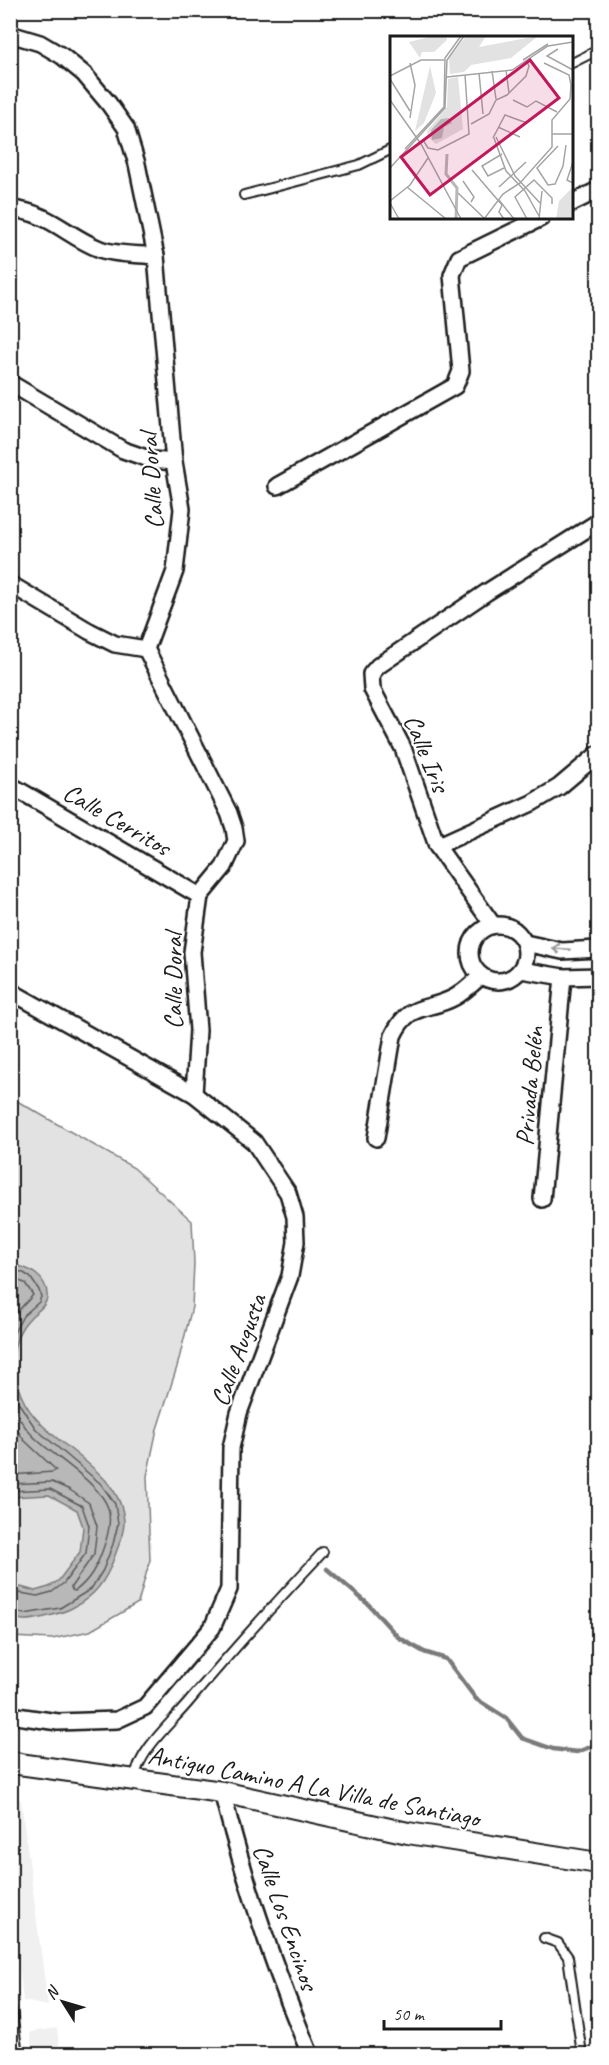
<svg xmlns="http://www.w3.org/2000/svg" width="609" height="2065" font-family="Caveat,sans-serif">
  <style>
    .built { fill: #f0f0f0 }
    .green { fill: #e2e2e2; stroke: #7f7f7f; stroke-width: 1.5 }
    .water { fill: #b8b8b8; stroke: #7a7a7a; stroke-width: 1.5 }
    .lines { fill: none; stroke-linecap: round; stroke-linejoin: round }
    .shore { stroke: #5a5a5a; stroke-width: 1.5 }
    .stream { stroke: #7a7a7a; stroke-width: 4.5 }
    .lane-casing { stroke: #1c1c1c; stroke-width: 12 }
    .street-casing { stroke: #1c1c1c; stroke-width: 20 }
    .secondary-casing { stroke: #1c1c1c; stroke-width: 24 }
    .lane { stroke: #fff; stroke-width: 8 }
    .street { stroke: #fff; stroke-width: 15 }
    .secondary { stroke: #fff; stroke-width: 20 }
    .oneway { stroke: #999 }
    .labels { text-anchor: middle; stroke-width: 4.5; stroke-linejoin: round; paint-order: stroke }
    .street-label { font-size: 26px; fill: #1c1c1c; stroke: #fff }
    .inset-river { fill: none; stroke: #b8b8b8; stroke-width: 3 }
    .inset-road { fill: none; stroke: #a4a4a4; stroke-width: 1.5 }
    .view { fill: #c2185b; fill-opacity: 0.15; stroke: #c2185b; stroke-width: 3 }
    .inset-edge { fill: none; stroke: #1c1c1c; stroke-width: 3 }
  </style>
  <rect width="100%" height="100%" fill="#fff"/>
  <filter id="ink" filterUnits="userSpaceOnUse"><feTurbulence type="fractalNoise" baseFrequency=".0167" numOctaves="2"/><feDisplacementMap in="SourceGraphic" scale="12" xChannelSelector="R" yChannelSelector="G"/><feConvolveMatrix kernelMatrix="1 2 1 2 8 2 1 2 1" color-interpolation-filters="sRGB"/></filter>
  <g filter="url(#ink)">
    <g class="built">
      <polygon points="11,1798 21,1800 48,2006 23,2001 11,1891"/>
      <polygon points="57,2028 60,2054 32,2054 30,2032"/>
    </g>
    <polygon class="green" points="10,1097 134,1168 192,1221 194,1263 192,1307 177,1367 157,1429 147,1476 150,1560 138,1603 90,1631 52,1639 11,1637"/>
    <path class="water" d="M11,1265C27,1266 49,1277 47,1298C46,1307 35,1312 30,1318C9,1339 11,1369 21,1395C42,1446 123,1466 124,1523C124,1534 118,1547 114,1558C106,1581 94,1597 72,1608C63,1613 33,1621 23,1620C19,1620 14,1616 11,1615V1589L21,1587L35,1591L49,1587L59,1580L80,1552L83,1527L77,1510L49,1495L11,1497Z"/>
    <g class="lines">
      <g class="shore">
        <polyline points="10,1271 22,1272 30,1277 39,1290 41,1297 39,1302 23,1316 10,1340"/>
        <polyline points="10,1278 25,1283 33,1295 18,1311 10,1322"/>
        <polyline points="10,1379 16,1399 36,1429 101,1484 115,1504 118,1524 113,1544 103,1570 91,1589 60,1608 24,1614 10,1610"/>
        <path d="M10,1404C17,1414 23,1426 32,1435C51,1455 100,1483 108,1508C112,1522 108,1536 103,1549C97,1566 90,1580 75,1591L72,1590L71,1587L94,1554L97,1526L89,1503L70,1490L52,1482L10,1484"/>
        <polyline points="10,1420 24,1440 56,1470 53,1472 10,1475"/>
        <polyline points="10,1491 50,1489 82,1506 89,1526 86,1553 64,1583 52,1592 37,1596 21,1593 10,1595"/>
      </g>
      <polyline class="stream" points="327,1569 368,1604 398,1637 424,1652 446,1659 476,1699 506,1718 522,1738 553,1749 577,1752 598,1744"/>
      <defs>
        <g id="lane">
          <polyline points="572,63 598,50"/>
          <polyline points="244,195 359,165 392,149"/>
          <path d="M134,1779C140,1750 168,1726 187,1704C231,1652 276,1602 323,1552"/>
          <polyline points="544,1938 558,1943 568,1957 582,2054"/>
          <polyline points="10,2000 18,2054"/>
        </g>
        <g id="street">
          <polyline points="10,34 40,43 62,56 84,74 109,104 126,128 137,164 156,256 174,462 182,509 175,571 146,649 229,813 234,828 236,841 224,867 200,896 192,952 198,1030 194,1094"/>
          <polyline points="572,203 598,190"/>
          <path d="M10,209C50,212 66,236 100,249C116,255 139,254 156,256"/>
          <polyline points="10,383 123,450 152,460 174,462"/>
          <polyline points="277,486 455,386 461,371 452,275 459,258 541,218"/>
          <polyline points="10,584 89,631 115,644 146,649"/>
          <polyline points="10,785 200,896"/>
          <polyline points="437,846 532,803 559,787 598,754"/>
          <circle cx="498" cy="953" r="28"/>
          <polyline points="493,925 437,846 403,748 372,689 371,674 378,666 487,592 598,522"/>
          <polyline points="525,943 562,951 598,949"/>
          <polyline points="521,970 563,977 598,976"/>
          <polyline points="10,991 194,1094 254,1142 288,1193 295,1217 296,1242 290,1276 239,1413 231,1448 229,1589 212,1628 145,1707 117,1720 58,1722 10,1715"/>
          <path d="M376,1138L393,1036C409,1001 428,1012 455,997C464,992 473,983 481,976"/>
          <polyline points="542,1199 563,977"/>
          <path d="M222,1792C245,1882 274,1969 310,2054"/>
        </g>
        <polyline id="secondary" points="10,1761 19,1764 222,1792 408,1833 598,1863"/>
      </defs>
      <use href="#lane" class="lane-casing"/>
      <use href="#street" class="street-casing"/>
      <use href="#secondary" class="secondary-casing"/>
      <use href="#lane" class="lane"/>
      <use href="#street" class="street"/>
      <use href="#secondary" class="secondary"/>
    </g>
    <defs><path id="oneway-shaft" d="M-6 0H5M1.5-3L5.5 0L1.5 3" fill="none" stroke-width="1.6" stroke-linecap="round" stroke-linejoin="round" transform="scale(1.5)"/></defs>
    <use class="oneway" href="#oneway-shaft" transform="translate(561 949) rotate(-175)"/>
  </g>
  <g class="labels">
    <g class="street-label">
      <text transform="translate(151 481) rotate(-94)" y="9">Calle Doral</text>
      <text transform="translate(427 753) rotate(68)" y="9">Calle Iris</text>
      <text transform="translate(117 819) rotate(30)" y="9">Calle Cerritos</text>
      <text transform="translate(173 981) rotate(-90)" y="9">Calle Doral</text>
      <text transform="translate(529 1086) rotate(-85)" y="9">Privada Belén</text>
      <text transform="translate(238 1350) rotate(-70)" y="9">Calle Augusta</text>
      <text transform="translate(314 1786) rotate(11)" y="9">Antiguo Camino A La Villa de Santiago</text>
      <text transform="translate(286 1917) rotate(71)" y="9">Calle Los Encinos</text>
    </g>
  </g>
  <g transform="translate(390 36)">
    <rect width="183" height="183" fill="#fff"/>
    <path d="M43,0H56L57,4L44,16H32L30,22L19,6ZM76,0H96L89,11L148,0L121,22L81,29L74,36L60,38L59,22ZM40,30L46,57L34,87L25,95ZM68,41L73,93L46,108L38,101L37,95L57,71L58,43ZM183,151V183H166L169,165Z" fill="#e2e2e2"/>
    <path d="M59,82L62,87L54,91L52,102L42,104L41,94L51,83Z" fill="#b8b8b8"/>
    <path class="inset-river" d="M57,118L56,138L67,152L66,183"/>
    <path class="inset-road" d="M168,13L157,20L183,34M133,24L158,8M116,34L119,57M102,35L106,63M89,37L93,78M0,40L31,24H54M57,41L122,34L158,10L183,6M0,43L20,75M0,64L31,108L71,183M123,64L137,71L146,65L167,76M20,82L25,49L20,27M81,88L99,78L106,64L117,59L136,40L139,30L136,24M108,91L130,101M105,98L103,102L115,79L137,87M162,98H183M106,101L125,140L150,167M104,102L116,135L135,155L149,180M33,104L38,112L48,114L79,98L75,39M168,110L147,132L158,149L165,148L173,130L176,109M15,113L54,71L55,22L71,0M112,118L92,130L98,140L114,132M183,126L177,144L183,147M0,132L55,72L57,24L74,0M82,134L112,169L109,176L114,183M73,145L84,161L81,166M17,151L56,183M109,151L136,126M68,157L94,182M109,164L124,183M0,165L20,149L38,122M0,167L9,183M94,183L113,158L130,147L162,111V84L180,63L181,49L179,39L154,27M137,183L125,161L144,144L162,162V168M149,183L152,155"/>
    <path class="view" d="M140,24L169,62L40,159L11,121Z"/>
    <rect width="183" height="183" class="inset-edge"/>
  </g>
  <rect width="609" height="2065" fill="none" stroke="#fff" stroke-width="36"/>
  <rect x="18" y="18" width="573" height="2029" fill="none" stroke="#1c1c1c" stroke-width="2" filter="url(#ink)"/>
  <g transform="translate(63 2002) rotate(307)" stroke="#ffffff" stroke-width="4.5" paint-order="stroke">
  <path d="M0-4.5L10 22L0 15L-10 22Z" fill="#1c1c1c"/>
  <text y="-9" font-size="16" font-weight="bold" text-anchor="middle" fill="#1c1c1c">N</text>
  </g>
  <path d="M384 2020v9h117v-9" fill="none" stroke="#1c1c1c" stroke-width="3"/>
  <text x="393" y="2020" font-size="18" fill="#1c1c1c" stroke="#ffffff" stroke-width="4.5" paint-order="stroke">50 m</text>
</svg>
